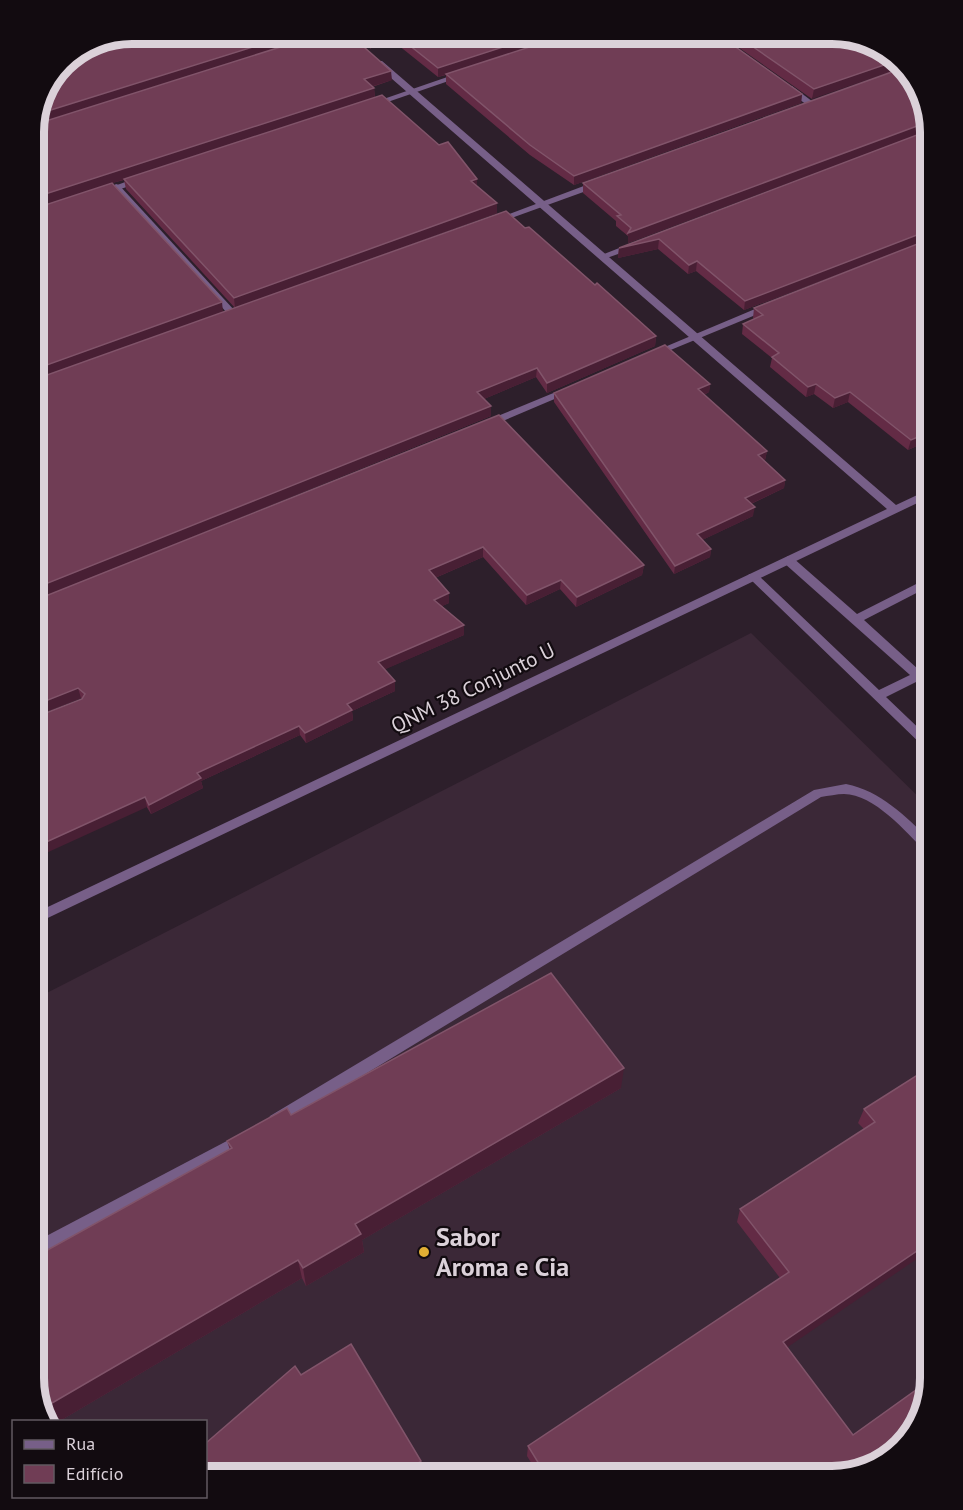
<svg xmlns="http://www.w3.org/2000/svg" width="963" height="1510" font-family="'PT Sans',sans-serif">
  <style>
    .built { fill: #3b2837 }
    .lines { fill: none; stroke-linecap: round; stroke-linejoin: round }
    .service { fill: #775f88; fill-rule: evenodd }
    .pedestrian { fill: #775f88; fill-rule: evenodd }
    .minor { fill: #775f88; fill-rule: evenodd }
    .tertiary { fill: #775f88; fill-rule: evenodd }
    .wall { fill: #632b45 }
    .shaded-wall { fill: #481f34 }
    .building { fill: #703d55; stroke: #81546a; stroke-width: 1.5 }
    .poi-dot { fill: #e2af34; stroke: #120b10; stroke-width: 2 }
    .labels { text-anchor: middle; stroke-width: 4.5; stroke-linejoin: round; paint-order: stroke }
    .street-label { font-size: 21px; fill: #dbd1d9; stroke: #120b10 }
    .near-poi-label { font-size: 26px; font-weight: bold; fill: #dbd1d9; stroke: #120b10; text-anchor: start }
    .rim { fill: none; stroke: #dbd1d9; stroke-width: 8 }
  </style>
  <rect width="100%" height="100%" fill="#2d1f2b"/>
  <polygon class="built" points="751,633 930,808 930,1379 914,1433 832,1477 206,1477 206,1422 43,1421 33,1379 33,1000"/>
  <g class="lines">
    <g class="service">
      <polygon points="788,556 792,557 857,614 930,577 930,586 864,620 919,670 930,666 930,675 886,697 930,739 930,751 926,749 748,577 749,574 757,574 879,690 910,675 784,563 783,560"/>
      <path d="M846,784C881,791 905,816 930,840V853L926,852C906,832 874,794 844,794C837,794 828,796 821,797L280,1126L275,1127L270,1126L268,1121L270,1116L814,790Z"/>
      <polygon points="242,1133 247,1135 249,1140 247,1145 33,1258 33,1243"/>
    </g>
    <g class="pedestrian">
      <polygon points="786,86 792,86 817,105 810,107 786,90"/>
      <polygon points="116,184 119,185 235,311 235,315 229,315 113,189 112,187"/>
    </g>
    <g class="minor">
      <polygon points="459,73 466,75 376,106 369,104"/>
      <polygon points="139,177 142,178 142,182 102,195 98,192"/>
      <polygon points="597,181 600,182 600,186 498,223 495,224 491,221"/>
      <polygon points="632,243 635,244 635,248 604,259 599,256"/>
      <polygon points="767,304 770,305 770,309 656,356 650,356 648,354"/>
      <polygon points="568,387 571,388 571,392 491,426 487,427 482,424 483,422"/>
    </g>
    <polygon class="tertiary" points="376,61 382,61 896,505 930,489 930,497 33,925 33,914 887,509 376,65"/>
  </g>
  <g class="wall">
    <polygon points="354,33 366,33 371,39 371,49"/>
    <polygon points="383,33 716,33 802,94 801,103 574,185 530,155 446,84 446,75 438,77"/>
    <polygon points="718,33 839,33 812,99"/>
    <polygon points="392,80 372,87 374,88 375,98 477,186 497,213 235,308 126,189 124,180 112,183 223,312 595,285 656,336 655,346 547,393 536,377 484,399 491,406 491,416 33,601 33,125"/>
    <polygon points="930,131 930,239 744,310 696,271 688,274 658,249 618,258 619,248 915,135 628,243 628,236 616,226 616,221 583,193 583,183"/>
    <polygon points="754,308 930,440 908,450 848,402 833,408 814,394 806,397 770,367 772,358 742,334 743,324 754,319 753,318"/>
    <polygon points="710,384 709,392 704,395 767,451 765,460 764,460 785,480 784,488 751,504 753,516 702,540 711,549 710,557 674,574 554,402 554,393"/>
    <polygon points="499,415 644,565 642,575 576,607 560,589 526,605 483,557 435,578 449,603 442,606 464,625 464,635 385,669 395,691 352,711 353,720 306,743 300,735 201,781 203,788 151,814 82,699 81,698 33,717 33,601"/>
    <polygon points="930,1067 788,1347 832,1477 540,1477 527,1456 528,1446 780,1278 737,1222 740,1209 864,1129 858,1123 864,1109"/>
    <polygon points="621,1088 362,1240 364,1252 306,1286 302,1278 58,1422 43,1422 230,1150 227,1141"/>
  </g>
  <g class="shaded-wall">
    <polygon points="131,33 149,33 80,54"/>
    <polygon points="298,33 329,33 33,125 38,114"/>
    <polygon points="546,33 575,33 438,77 438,68"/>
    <polygon points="896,61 902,68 812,99 814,89"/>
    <polygon points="391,71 392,80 364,89 364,79"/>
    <polygon points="374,88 375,98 33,209 33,198"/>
    <polygon points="802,94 801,103 574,185 574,176"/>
    <polygon points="928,122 930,130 628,243 628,233"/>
    <polygon points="477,179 477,189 471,181"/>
    <polygon points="497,203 497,213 235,308 234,298"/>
    <polygon points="930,230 930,239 744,310 745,301"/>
    <polygon points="659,239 658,249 618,258 619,248"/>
    <polygon points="697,261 696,271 688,274 689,265"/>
    <polygon points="222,302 223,312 33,381 33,370"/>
    <polygon points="656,336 655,346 547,393 547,383"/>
    <polygon points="537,368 536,377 477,402 477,392"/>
    <polygon points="710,384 709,392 697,398 698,389"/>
    <polygon points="816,384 814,394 806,397 808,387"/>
    <polygon points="850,392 848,402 833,408 835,398"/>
    <polygon points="491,406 491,416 33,601 33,589"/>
    <polygon points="930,432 930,440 908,450 911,440"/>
    <polygon points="767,451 765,460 756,464 758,455"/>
    <polygon points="785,480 784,488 744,507 745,498"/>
    <polygon points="755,507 753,516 696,543 697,534"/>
    <polygon points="483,547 483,557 430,580 429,570"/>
    <polygon points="711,549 710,557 674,574 675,566"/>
    <polygon points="644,565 642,575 576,607 577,597"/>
    <polygon points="561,580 560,589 526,605 527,595"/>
    <polygon points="449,593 449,603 434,610 434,600"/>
    <polygon points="464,625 464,635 379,672 378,662"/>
    <polygon points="395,681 395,691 352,711 353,720 306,743 305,733 347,704"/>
    <polygon points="78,688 81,698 33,717 33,706"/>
    <polygon points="299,726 300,735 201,781 203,788 151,814 149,805 197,773"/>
    <polygon points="145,797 147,807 33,859 33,848"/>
    <polygon points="624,1068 621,1088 362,1240 364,1252 306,1286 303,1268 355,1224"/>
    <polygon points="930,1242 930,1250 779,1353 783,1342"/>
    <polygon points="298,1260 302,1278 58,1422 43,1422 40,1410"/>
    <polygon points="421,1461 421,1472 413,1477 397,1477"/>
  </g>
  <g class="building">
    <polygon points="139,33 298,33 38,114 62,62 101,45"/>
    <polygon points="325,33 348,33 391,71 364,79 374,88 33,198 33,125"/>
    <polygon points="394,33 546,33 438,68"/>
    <polygon points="573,33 716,33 802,94 574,176 530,145 446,74"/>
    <polygon points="733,33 839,33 887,50 896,61 814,89"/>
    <polygon points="903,68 920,87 928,122 628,233 631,228 617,216 621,215 583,183"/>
    <polygon points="382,95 439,145 448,142 477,179 471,181 497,203 234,298 124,179"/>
    <polygon points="930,130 930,230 745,301 697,261 689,265 659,239 619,248"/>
    <polygon points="112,183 222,302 33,370 33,209"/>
    <polygon points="506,211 525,228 529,227 595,285 597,283 656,336 547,383 537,368 477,392 491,406 33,589 33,380"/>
    <polygon points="930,239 930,432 911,440 850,392 835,398 816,384 808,387 772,357 779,353 743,324 763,315 754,308"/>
    <polygon points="665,345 710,384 698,389 767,451 758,455 785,480 745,498 755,507 697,534 711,549 675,566 554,393"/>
    <polygon points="499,415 644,565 577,597 561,580 527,595 483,547 429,570 449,593 434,600 464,625 378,662 395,681 347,704 352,710 305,733 299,726 197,773 201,778 149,805 145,797 33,848 33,718 82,699 85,694 78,688 33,706 33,601"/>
    <polygon points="551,973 624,1068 355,1224 361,1234 344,1244 303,1268 298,1260 40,1410 33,1379 33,1258 232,1148 227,1141 287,1108 291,1115"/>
    <polygon points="930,1067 930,1242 783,1342 853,1435 930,1380 914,1433 876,1467 832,1477 547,1477 528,1446 789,1272 740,1209 875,1122 864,1109"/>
    <polygon points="351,1344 421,1461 397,1477 206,1477 206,1443 295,1366 301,1375"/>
  </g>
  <circle class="poi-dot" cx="424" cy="1252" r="6"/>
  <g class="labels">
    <g class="street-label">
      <text transform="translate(473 688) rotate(-26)" y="7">QNM 38 Conjunto U</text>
    </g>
    <g class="near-poi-label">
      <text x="436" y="1246">Sabor<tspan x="436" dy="30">Aroma e Cia</tspan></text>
    </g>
  </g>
  <path d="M0 0H963V1510H0ZM132 44H832A88 88 0 0 1 920 132V1378A88 88 0 0 1 832 1466H132A88 88 0 0 1 44 1378V132A88 88 0 0 1 132 44Z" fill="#120b10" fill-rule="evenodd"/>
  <path class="rim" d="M132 44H832A88 88 0 0 1 920 132V1378A88 88 0 0 1 832 1466H132A88 88 0 0 1 44 1378V132A88 88 0 0 1 132 44Z"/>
  <rect x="12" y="1420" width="195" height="78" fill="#120b10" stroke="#625a60" stroke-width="1.5"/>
  <rect x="24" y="1440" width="30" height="9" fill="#775f88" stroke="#625a60" stroke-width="1.5"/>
  <text x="66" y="1450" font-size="18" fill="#dbd1d9">Rua</text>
  <rect x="24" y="1465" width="30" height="18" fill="#703d55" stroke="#625a60" stroke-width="1.5"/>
  <text x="66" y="1480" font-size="18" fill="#dbd1d9">Edifício</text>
</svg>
